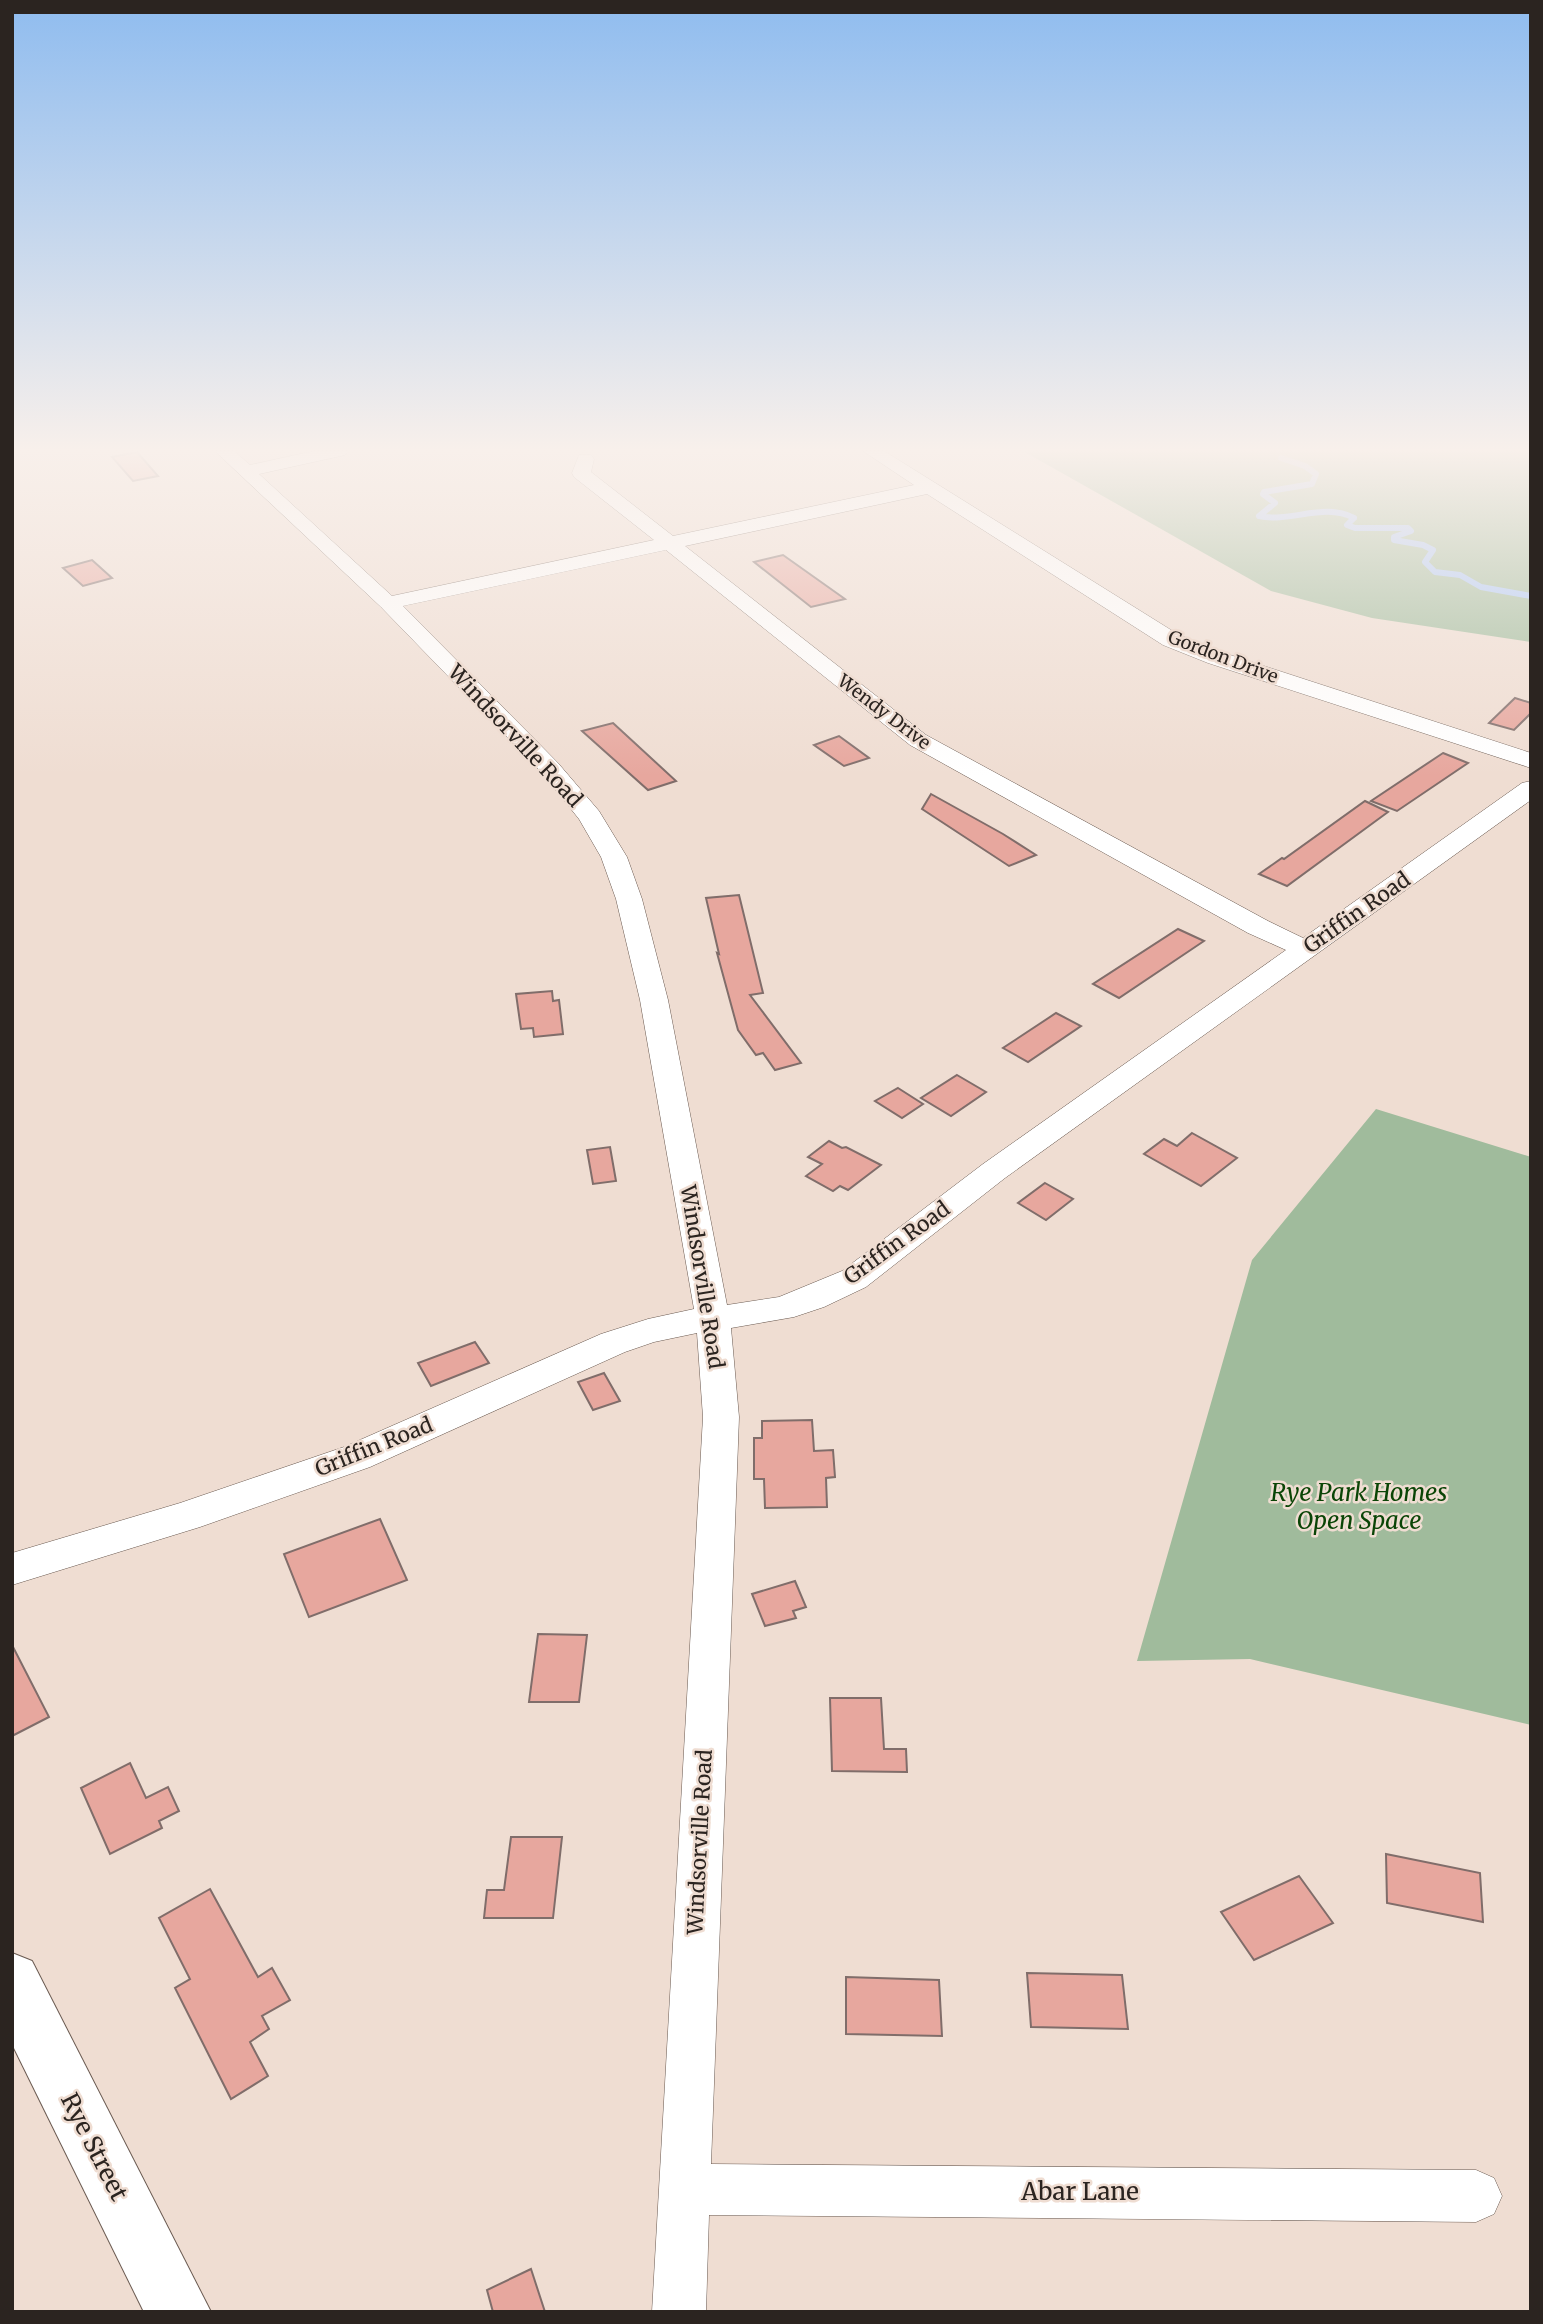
<svg xmlns="http://www.w3.org/2000/svg" width="1543" height="2324" font-family="Merriweather,serif">
  <style>
    .green { fill: #a0bb9c }
    .lines { fill: none; stroke-linecap: round; stroke-linejoin: round }
    .stream { stroke: #aac8fa; stroke-width: 6 }
    .building { fill: #e7a79e; stroke: #806d6a; stroke-width: 2 }
    .street-casing { stroke: #6a5a51; stroke-width: 1 }
    .secondary-casing { stroke: #6a5a51; stroke-width: 2 }
    .street { fill: #fff; fill-rule: evenodd }
    .secondary { fill: #fff; fill-rule: evenodd }
    .labels { text-anchor: middle; stroke-width: 5; stroke-linejoin: round; paint-order: stroke }
    .far-street-label { font-size: 18px; fill: #2b2420; stroke: #efddd2 }
    .street-label { font-size: 21px; fill: #2b2420; stroke: #efddd2 }
    .near-park-label { font-size: 24px; font-style: italic; fill: #0a4506; stroke: #efddd2 }
    .near-street-label { font-size: 24px; fill: #2b2420; stroke: #efddd2 }
  </style>
  <rect width="100%" height="100%" fill="#efddd2"/>
  <g class="green">
    <polygon points="1023,451 1531,451 1531,642 1372,618 1271,591"/>
    <polygon points="1376,1109 1531,1157 1531,1725 1250,1659 1137,1661 1252,1260"/>
  </g>
  <g class="lines">
    <path class="stream" d="M1281,458L1305,466L1316,474L1312,484L1264,492L1263,494L1275,503L1259,516C1291,523 1324,502 1354,518L1347,525L1355,528H1408L1411,531L1394,537V540L1423,545L1433,550L1425,562L1435,572L1460,575L1481,587L1531,596"/>
  </g>
  <g class="building">
    <polygon points="137,452 158,476 133,481 112,457"/>
    <polygon points="783,555 845,599 811,607 754,562"/>
    <polygon points="92,560 112,578 83,586 63,568"/>
    <polygon points="1515,698 1531,703 1531,713 1514,730 1489,723"/>
    <polygon points="613,723 676,781 648,790 582,731"/>
    <polygon points="839,736 869,758 844,766 814,745"/>
    <polygon points="1443,753 1468,763 1397,811 1371,801"/>
    <polygon points="931,794 1003,834 1036,855 1009,866 922,809"/>
    <polygon points="1365,801 1388,812 1287,886 1259,874 1282,858 1284,859"/>
    <polygon points="739,895 763,993 750,995 801,1063 775,1070 763,1053 756,1055 738,1030 717,953 719,954 706,898"/>
    <polygon points="1178,929 1204,941 1119,998 1093,984"/>
    <polygon points="552,991 553,1001 559,1000 563,1034 534,1037 533,1028 521,1029 516,994"/>
    <polygon points="1056,1013 1081,1026 1028,1062 1003,1048"/>
    <polygon points="957,1075 986,1092 951,1116 921,1098"/>
    <polygon points="898,1088 923,1104 902,1118 875,1101"/>
    <polygon points="1192,1133 1237,1158 1201,1186 1144,1154 1164,1139 1177,1146"/>
    <polygon points="829,1141 842,1148 846,1147 881,1165 848,1190 840,1186 833,1191 806,1176 822,1164 808,1157"/>
    <polygon points="610,1147 616,1181 593,1184 587,1150"/>
    <polygon points="1045,1183 1073,1199 1046,1220 1018,1203"/>
    <polygon points="475,1342 489,1363 431,1386 418,1363"/>
    <polygon points="604,1373 620,1401 593,1410 578,1382"/>
    <polygon points="812,1420 814,1451 833,1450 835,1477 826,1478 827,1507 765,1508 764,1479 754,1479 754,1438 762,1438 762,1421"/>
    <polygon points="380,1519 407,1580 309,1617 284,1554"/>
    <polygon points="795,1581 806,1607 793,1611 796,1618 765,1626 752,1594"/>
    <polygon points="538,1634 587,1635 579,1702 529,1702"/>
    <polygon points="12,1645 49,1717 12,1736"/>
    <polygon points="830,1698 881,1698 884,1749 906,1749 907,1772 832,1771"/>
    <polygon points="130,1763 146,1798 168,1787 179,1811 159,1821 162,1828 110,1854 81,1788"/>
    <polygon points="511,1837 562,1837 553,1918 484,1918 487,1890 504,1890"/>
    <polygon points="1386,1854 1480,1873 1483,1922 1387,1903"/>
    <polygon points="1299,1876 1333,1923 1254,1960 1221,1912"/>
    <polygon points="210,1889 258,1977 272,1968 290,2000 262,2016 269,2029 250,2042 268,2076 231,2099 175,1988 190,1979 159,1918"/>
    <polygon points="1027,1973 1122,1975 1128,2029 1031,2027"/>
    <polygon points="846,1977 939,1980 942,2036 846,2034"/>
    <polygon points="531,2269 545,2312 493,2312 487,2290"/>
  </g>
  <g class="lines">
    <defs>
      <path id="street" d="M215,451H234L250,465L314,451H348L345,455L259,474L392,596L654,540L574,477L572,473L579,455H591L594,459L591,472L673,536L914,485L863,451H884L1179,635L1224,653L1531,753V768L1208,663L1163,645L927,494L685,546L926,735L1268,921L1303,938L1522,783L1531,781V800L1005,1178L866,1287L824,1307L794,1317L731,1328L739,1417L711,2164L1476,2170L1494,2178L1502,2196L1494,2214L1476,2222L709,2215L706,2312H652L703,1417L697,1333L654,1342L625,1352L370,1467L200,1527L12,1585V1553L180,1503L344,1447L601,1334L648,1319L694,1309L640,1000L616,899L601,857L579,819L542,773L381,607ZM666,550L910,745L1248,933L1286,950L983,1164L842,1271L779,1297L727,1305L668,1000L642,899L627,857L599,811L558,763L403,606Z"/>
      <polygon id="secondary" points="12,1953 32,1961 211,2312 144,2312 12,2044"/>
    </defs>
    <use href="#street" class="street-casing"/>
    <use href="#secondary" class="secondary-casing"/>
    <use href="#street" class="street"/>
    <use href="#secondary" class="secondary"/>
  </g>
  <linearGradient id="sky" x2="0" y2="1"><stop stop-color="#8fbcef"/><stop offset="0.58" stop-color="#f8f0eb"/><stop offset="1" stop-color="#f8f0eb" stop-opacity="0"/></linearGradient>
  <rect width="1543" height="776" fill="url(#sky)"/>
  <g class="labels">
    <g class="far-street-label">
      <text transform="translate(1223 657) rotate(21)" y="6">Gordon Drive</text>
      <text transform="translate(884 712) rotate(37)" y="6">Wendy Drive</text>
    </g>
    <g class="street-label">
      <text transform="translate(515 736) rotate(47)" y="7">Windsorville Road</text>
      <text transform="translate(1357 913) rotate(-35)" y="7">Griffin Road</text>
      <text transform="translate(897 1243) rotate(-36)" y="7">Griffin Road</text>
      <text transform="translate(702 1277) rotate(81)" y="7">Windsorville Road</text>
      <text transform="translate(374 1447) rotate(-22)" y="7">Griffin Road</text>
      <text transform="translate(700 1842) rotate(-87)" y="7">Windsorville Road</text>
    </g>
    <g class="near-park-label">
      <text x="1359" y="1501">Rye Park Homes<tspan x="1359" dy="28">Open Space</tspan></text>
    </g>
    <g class="near-street-label">
      <text transform="translate(94 2147) rotate(63)" y="8">Rye Street</text>
      <text x="1080" y="2200">Abar Lane</text>
    </g>
  </g>
  <rect width="1543" height="2324" fill="none" stroke="#2b2420" stroke-width="28"/>
</svg>
